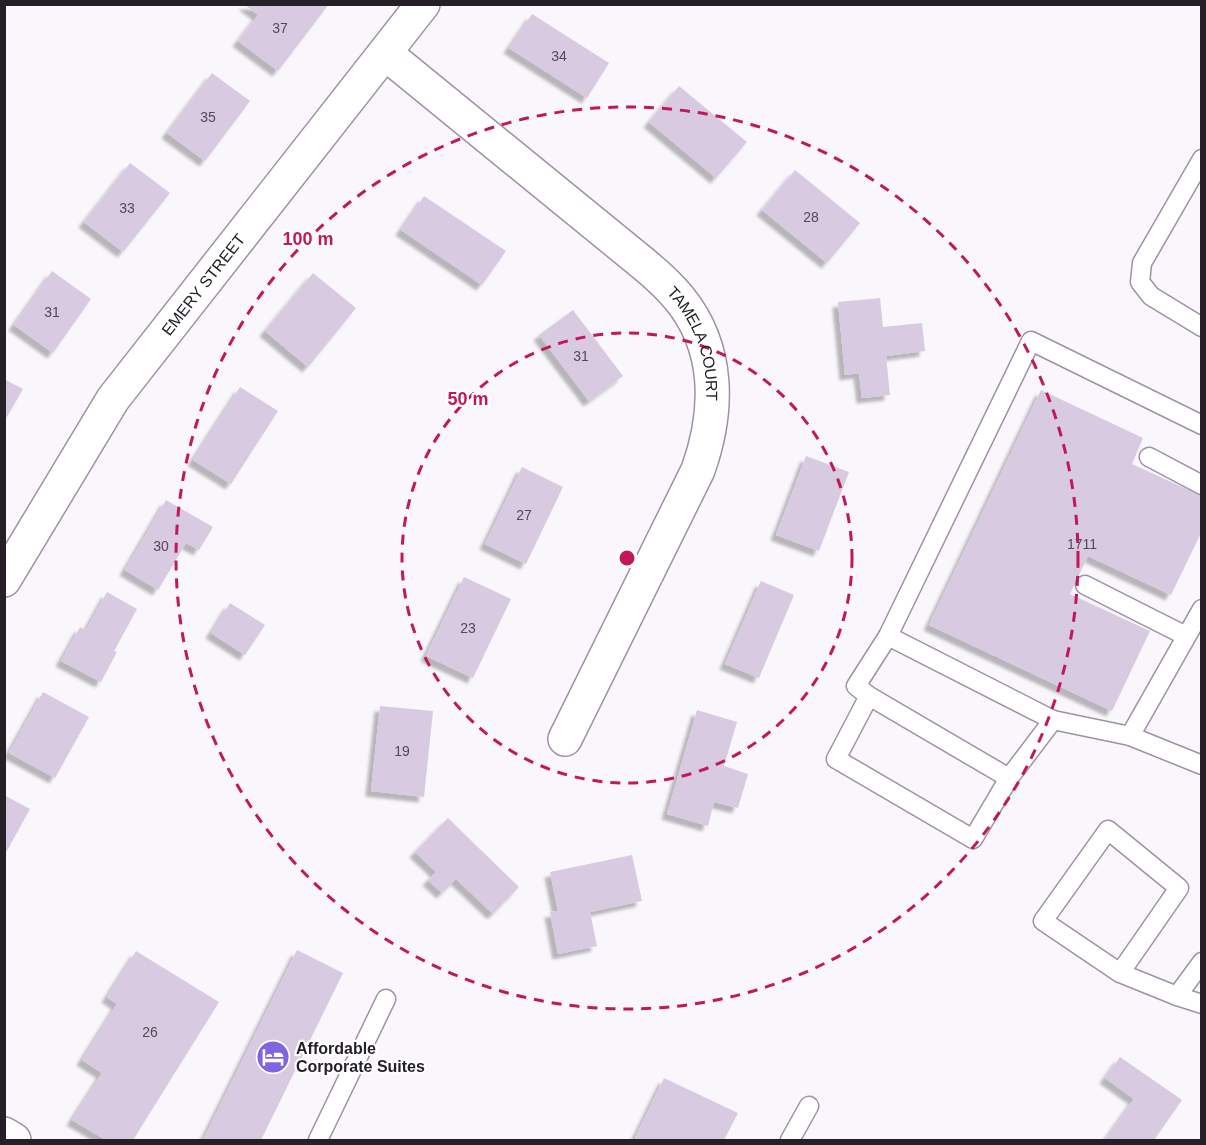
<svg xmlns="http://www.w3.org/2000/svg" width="1206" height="1145" font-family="Helvetica,sans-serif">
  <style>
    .building { fill: #d8cae1; filter: url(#shadow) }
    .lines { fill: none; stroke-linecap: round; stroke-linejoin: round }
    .service-casing { stroke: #9e91a6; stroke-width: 21 }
    .minor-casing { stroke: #9e91a6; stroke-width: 36 }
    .tertiary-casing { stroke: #9e91a6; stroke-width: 36 }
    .service { stroke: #fff; stroke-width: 18 }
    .minor { stroke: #fff; stroke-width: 33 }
    .tertiary { stroke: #fff; stroke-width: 33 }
    .ring { fill: none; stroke: #c2185b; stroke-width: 3; stroke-dasharray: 10 8 }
    .labels { text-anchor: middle; stroke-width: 4.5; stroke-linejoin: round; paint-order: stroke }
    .number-label { font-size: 14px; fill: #524a56 }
    .street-label { font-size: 16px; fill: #252028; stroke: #fff }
    .poi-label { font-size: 16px; font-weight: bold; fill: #252028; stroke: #fff; text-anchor: start }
    .centre { fill: #c2185b; stroke: #fff; stroke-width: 3 }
    .ring-label { font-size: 18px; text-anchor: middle; font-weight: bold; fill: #c2185b; stroke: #fff; stroke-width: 4.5; stroke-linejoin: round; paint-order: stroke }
  </style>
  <defs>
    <filter id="shadow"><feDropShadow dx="-5.5" dy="5.5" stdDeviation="1.5" flood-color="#0004"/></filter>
  </defs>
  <rect width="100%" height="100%" fill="#faf7fc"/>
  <g class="building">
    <polygon points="244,4 329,4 278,71 238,41 258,15"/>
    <polygon points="532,14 609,63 587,98 509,48"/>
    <polygon points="212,73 250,101 205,161 167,133"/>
    <polygon points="679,86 747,142 716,178 649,122"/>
    <polygon points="130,163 170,193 123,252 84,222"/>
    <polygon points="795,170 860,223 827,263 762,210"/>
    <polygon points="424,196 506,251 482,285 401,230"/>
    <polygon points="52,271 91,299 53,353 14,325"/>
    <polygon points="313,273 356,308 308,367 265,331"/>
    <polygon points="880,298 883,327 922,323 925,351 886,356 890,395 862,398 859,373 845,375 838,302"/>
    <polygon points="573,310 623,376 589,401 539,335"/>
    <polygon points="4,379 23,389 4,422"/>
    <polygon points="240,387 278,411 231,484 193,460"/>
    <polygon points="1041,390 1143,438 1132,464 1202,496 1202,531 1171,595 1088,556 1070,594 1150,631 1112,711 929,625"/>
    <polygon points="806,456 849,472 819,551 776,535"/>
    <polygon points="522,467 563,487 526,564 485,544"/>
    <polygon points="166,500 213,527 199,550 186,543 158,590 125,570"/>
    <polygon points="464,577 511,599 473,678 426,656"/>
    <polygon points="761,581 794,595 759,678 725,664"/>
    <polygon points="107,592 137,609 114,651 117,652 101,682 61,661 80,627 86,630"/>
    <polygon points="230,603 265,625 245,655 211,633"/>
    <polygon points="43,692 89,717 55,778 9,753"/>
    <polygon points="380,706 433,711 424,797 371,791"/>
    <polygon points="697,710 737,722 724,766 748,774 738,808 714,802 708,826 667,814"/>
    <polygon points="4,795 30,809 4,856"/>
    <polygon points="448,818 519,887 493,914 456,879 442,893 428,880 436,872 415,852"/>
    <polygon points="632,855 642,901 590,912 597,946 558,954 550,912 558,911 550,872"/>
    <polygon points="297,950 343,973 261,1140 203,1140"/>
    <polygon points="136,951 219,1002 133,1140 106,1140 72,1120 102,1073 82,1060 117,1004 107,997"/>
    <polygon points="1120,1057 1182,1100 1154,1140 1105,1140 1134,1099 1105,1078"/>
    <polygon points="664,1078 738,1113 724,1140 634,1140"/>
  </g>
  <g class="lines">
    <defs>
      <g id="service">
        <polyline points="1202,159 1142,263 1140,282 1151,296 1202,327"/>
        <polyline points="1149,457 1202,485"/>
        <polyline points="1085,585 1186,636"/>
        <polyline points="888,636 1053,720 1130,736 1202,609"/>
        <polyline points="869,696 836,759 973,839 1009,778 1053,720"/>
        <polyline points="1130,736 1202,765"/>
        <polyline points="1009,778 869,696 856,686 888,636 1031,341 1202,425"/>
        <polyline points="1120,973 1179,888 1108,830 1043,921 1120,973 1177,996 1202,1004"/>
        <polyline points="1177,996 1202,962"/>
        <polyline points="318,1140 386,999"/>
        <polyline points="790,1140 809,1106"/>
      </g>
      <g id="minor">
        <path id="s1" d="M385,53L645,265C657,275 669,286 679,298C720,348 719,411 698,470L565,739"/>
        <path id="s2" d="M4,580L113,399L423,4"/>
      </g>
      <polyline id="tertiary" points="4,1134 14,1140"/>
    </defs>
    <use href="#service" class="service-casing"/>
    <use href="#minor" class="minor-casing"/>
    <use href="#tertiary" class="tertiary-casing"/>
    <use href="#service" class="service"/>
    <use href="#minor" class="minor"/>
    <use href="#tertiary" class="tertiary"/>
  </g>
  <g class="ring">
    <circle cx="627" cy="558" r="225"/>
    <circle cx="627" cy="558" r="451"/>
  </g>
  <defs>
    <symbol id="hotel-disc" viewBox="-11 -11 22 22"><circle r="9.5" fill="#8164df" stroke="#fff"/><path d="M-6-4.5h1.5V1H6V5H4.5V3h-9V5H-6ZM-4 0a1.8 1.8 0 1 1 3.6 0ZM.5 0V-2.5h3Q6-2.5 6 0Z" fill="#fff"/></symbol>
  </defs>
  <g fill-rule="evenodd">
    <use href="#hotel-disc" x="254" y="1038" width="38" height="38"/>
  </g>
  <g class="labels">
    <g class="number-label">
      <text x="280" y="33">37</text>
      <text x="559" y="61">34</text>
      <text x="208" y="122">35</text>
      <text x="127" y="213">33</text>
      <text x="811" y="222">28</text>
      <text x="52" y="317">31</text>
      <text x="581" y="361">31</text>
      <text x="524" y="520">27</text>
      <text x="1082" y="549">1711</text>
      <text x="161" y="551">30</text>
      <text x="468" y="633">23</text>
      <text x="402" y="756">19</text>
      <text x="150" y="1037">26</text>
    </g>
    <g class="street-label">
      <text dy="6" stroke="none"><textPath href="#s2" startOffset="357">EMERY STREET</textPath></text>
      <text dy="6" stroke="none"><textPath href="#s1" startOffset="432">TAMELA COURT</textPath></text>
    </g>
    <g class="poi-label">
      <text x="296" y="1054">Affordable<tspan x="296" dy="18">Corporate Suites</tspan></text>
    </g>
  </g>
  <circle cx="627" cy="558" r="9" class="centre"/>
  <g class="ring-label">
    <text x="308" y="245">100 m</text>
    <text x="468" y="405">50 m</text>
  </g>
  <rect width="1206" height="1145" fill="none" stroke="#252028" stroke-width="12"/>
</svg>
